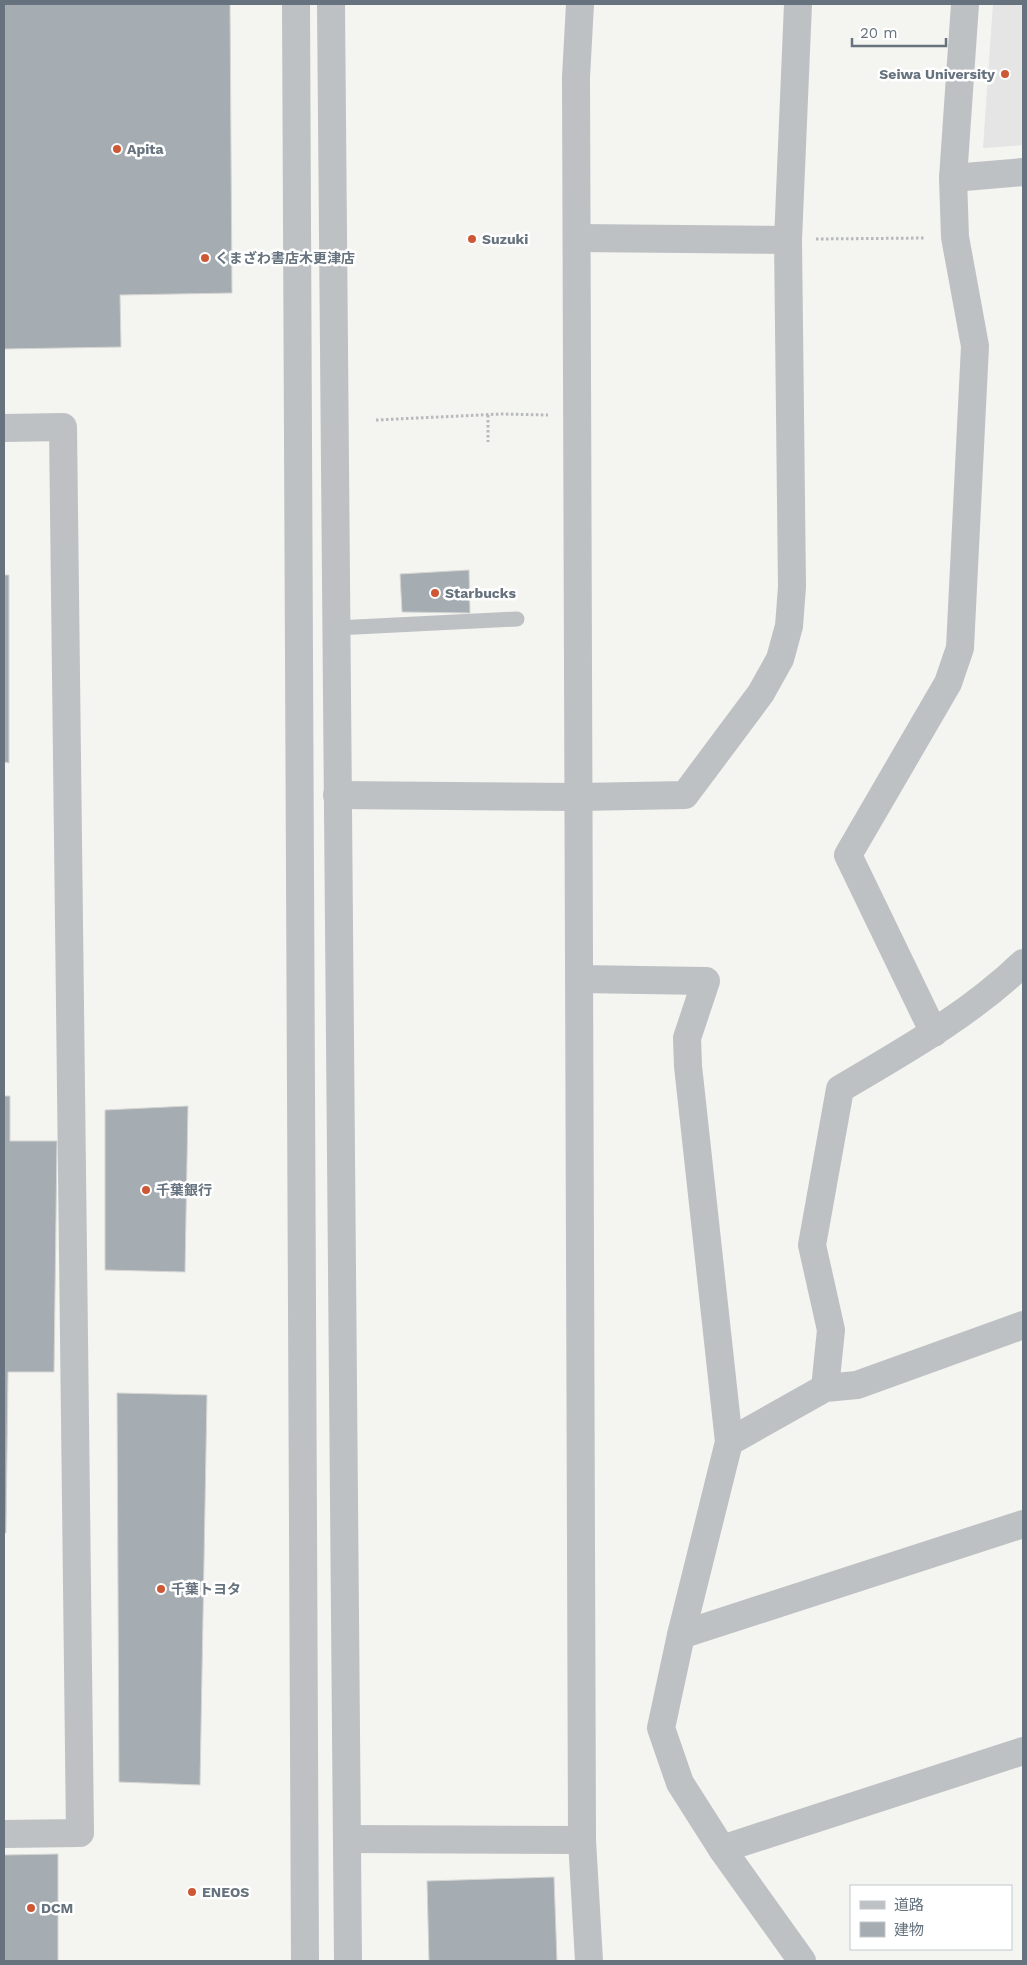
<svg xmlns="http://www.w3.org/2000/svg" width="1027" height="1965" font-family="'Work Sans','Noto Sans JP',sans-serif">
  <style>
    .built { fill: #e4e5e4 }
    .building { fill: #a6adb2; stroke: #d5d5d3 }
    .lines { fill: none; stroke-linecap: round; stroke-linejoin: round }
    .path { stroke: #b7babc; stroke-width: 3; stroke-dasharray: 2.5 2.5; stroke-linecap: butt }
    .service { stroke: #bdc1c4; stroke-width: 15 }
    .minor { stroke: #bdc1c4; stroke-width: 28 }
    .tertiary { stroke: #bdc1c4; stroke-width: 28 }
    .poi-dot { fill: #ce5836; stroke: #fff; stroke-width: 2 }
    .labels { text-anchor: middle; stroke-width: 5; stroke-linejoin: round; paint-order: stroke }
    .poi-label { font-size: 14px; font-weight: bold; fill: #66737e; stroke: #fff; text-anchor: start }
  </style>
  <rect width="100%" height="100%" fill="#f4f4f0"/>
  <polygon class="built" points="993,4 1023,4 1023,145 983,148"/>
  <g class="building">
    <polygon points="4,4 230,4 232,293 120,295 121,347 4,349"/>
    <polygon points="469,570 470,613 402,612 400,574"/>
    <polygon points="4,575 9,575 9,763 4,762"/>
    <polygon points="4,1096 10,1096 10,1141 57,1141 54,1372 8,1372 6,1533 4,1533"/>
    <polygon points="188,1106 185,1272 105,1270 105,1110"/>
    <polygon points="117,1393 207,1395 200,1785 119,1782"/>
    <polygon points="58,1854 58,1961 4,1961 4,1855"/>
    <polygon points="554,1877 557,1961 429,1961 427,1881"/>
  </g>
  <g class="lines">
    <g class="path">
      <polyline points="816,239 925,238"/>
      <polyline points="488,415 488,442"/>
      <polyline points="376,420 501,414 548,415"/>
    </g>
    <polyline class="service" points="336,628 517,619"/>
    <g class="minor">
      <polyline points="580,4 576,77 582,1840 589,1961"/>
      <polyline points="953,178 1023,172"/>
      <polyline points="577,238 788,240"/>
      <polyline points="4,428 63,427 80,1833 4,1834"/>
      <polyline points="337,795 579,797 685,795 761,693 780,659 789,626 792,587 788,240 798,4"/>
      <polyline points="579,979 706,981 687,1038 688,1066 729,1442 681,1635 661,1728 680,1783 722,1849 802,1961"/>
      <polyline points="934,1033 848,855 948,683 960,648 975,346 955,237 953,178 965,4"/>
      <path d="M825,1388L831,1330L812,1245L840,1089C904,1051 969,1015 1023,963"/>
      <polyline points="729,1442 825,1388 857,1385 1023,1325"/>
      <polyline points="681,1635 1023,1524"/>
      <polyline points="347,1839 582,1840"/>
      <polyline points="722,1849 1023,1751"/>
    </g>
    <g class="tertiary">
      <polyline points="296,4 305,1961"/>
      <polyline points="331,4 348,1961"/>
    </g>
  </g>
  <g class="poi-dot">
    <circle cx="1005" cy="74" r="5"/>
    <circle cx="117" cy="149" r="5"/>
    <circle cx="472" cy="239" r="5"/>
    <circle cx="205" cy="258" r="5"/>
    <circle cx="435" cy="593" r="5"/>
    <circle cx="146" cy="1190" r="5"/>
    <circle cx="161" cy="1589" r="5"/>
    <circle cx="192" cy="1892" r="5"/>
    <circle cx="31" cy="1908" r="5"/>
  </g>
  <g class="labels">
    <g class="poi-label">
      <text x="995" y="79" text-anchor="end">Seiwa University</text>
      <text x="127" y="154">Apita</text>
      <text x="482" y="244">Suzuki</text>
      <text x="215" y="263">くまざわ書店木更津店</text>
      <text x="445" y="598">Starbucks</text>
      <text x="156" y="1195">千葉銀行</text>
      <text x="171" y="1594">千葉トヨタ</text>
      <text x="202" y="1897">ENEOS</text>
      <text x="41" y="1913">DCM</text>
    </g>
  </g>
  <rect width="1027" height="1965" fill="none" stroke="#66737e" stroke-width="10"/>
  <rect x="850" y="1885" width="162" height="65" fill="#ffffff" stroke="#c2c7cb"/>
  <rect x="860" y="1901" width="25" height="8" fill="#bdc1c4" stroke="#c2c7cb"/>
  <text x="894" y="1910" font-size="15" fill="#66737e">道路</text>
  <rect x="860" y="1922" width="25" height="15" fill="#a6adb2" stroke="#c2c7cb"/>
  <text x="894" y="1935" font-size="15" fill="#66737e">建物</text>
  <path d="M852 38v8h94v-8" fill="none" stroke="#66737e" stroke-width="2.5"/>
  <text x="860" y="38" font-size="15" fill="#66737e" stroke="#ffffff" stroke-width="4" paint-order="stroke">20 m</text>
</svg>
